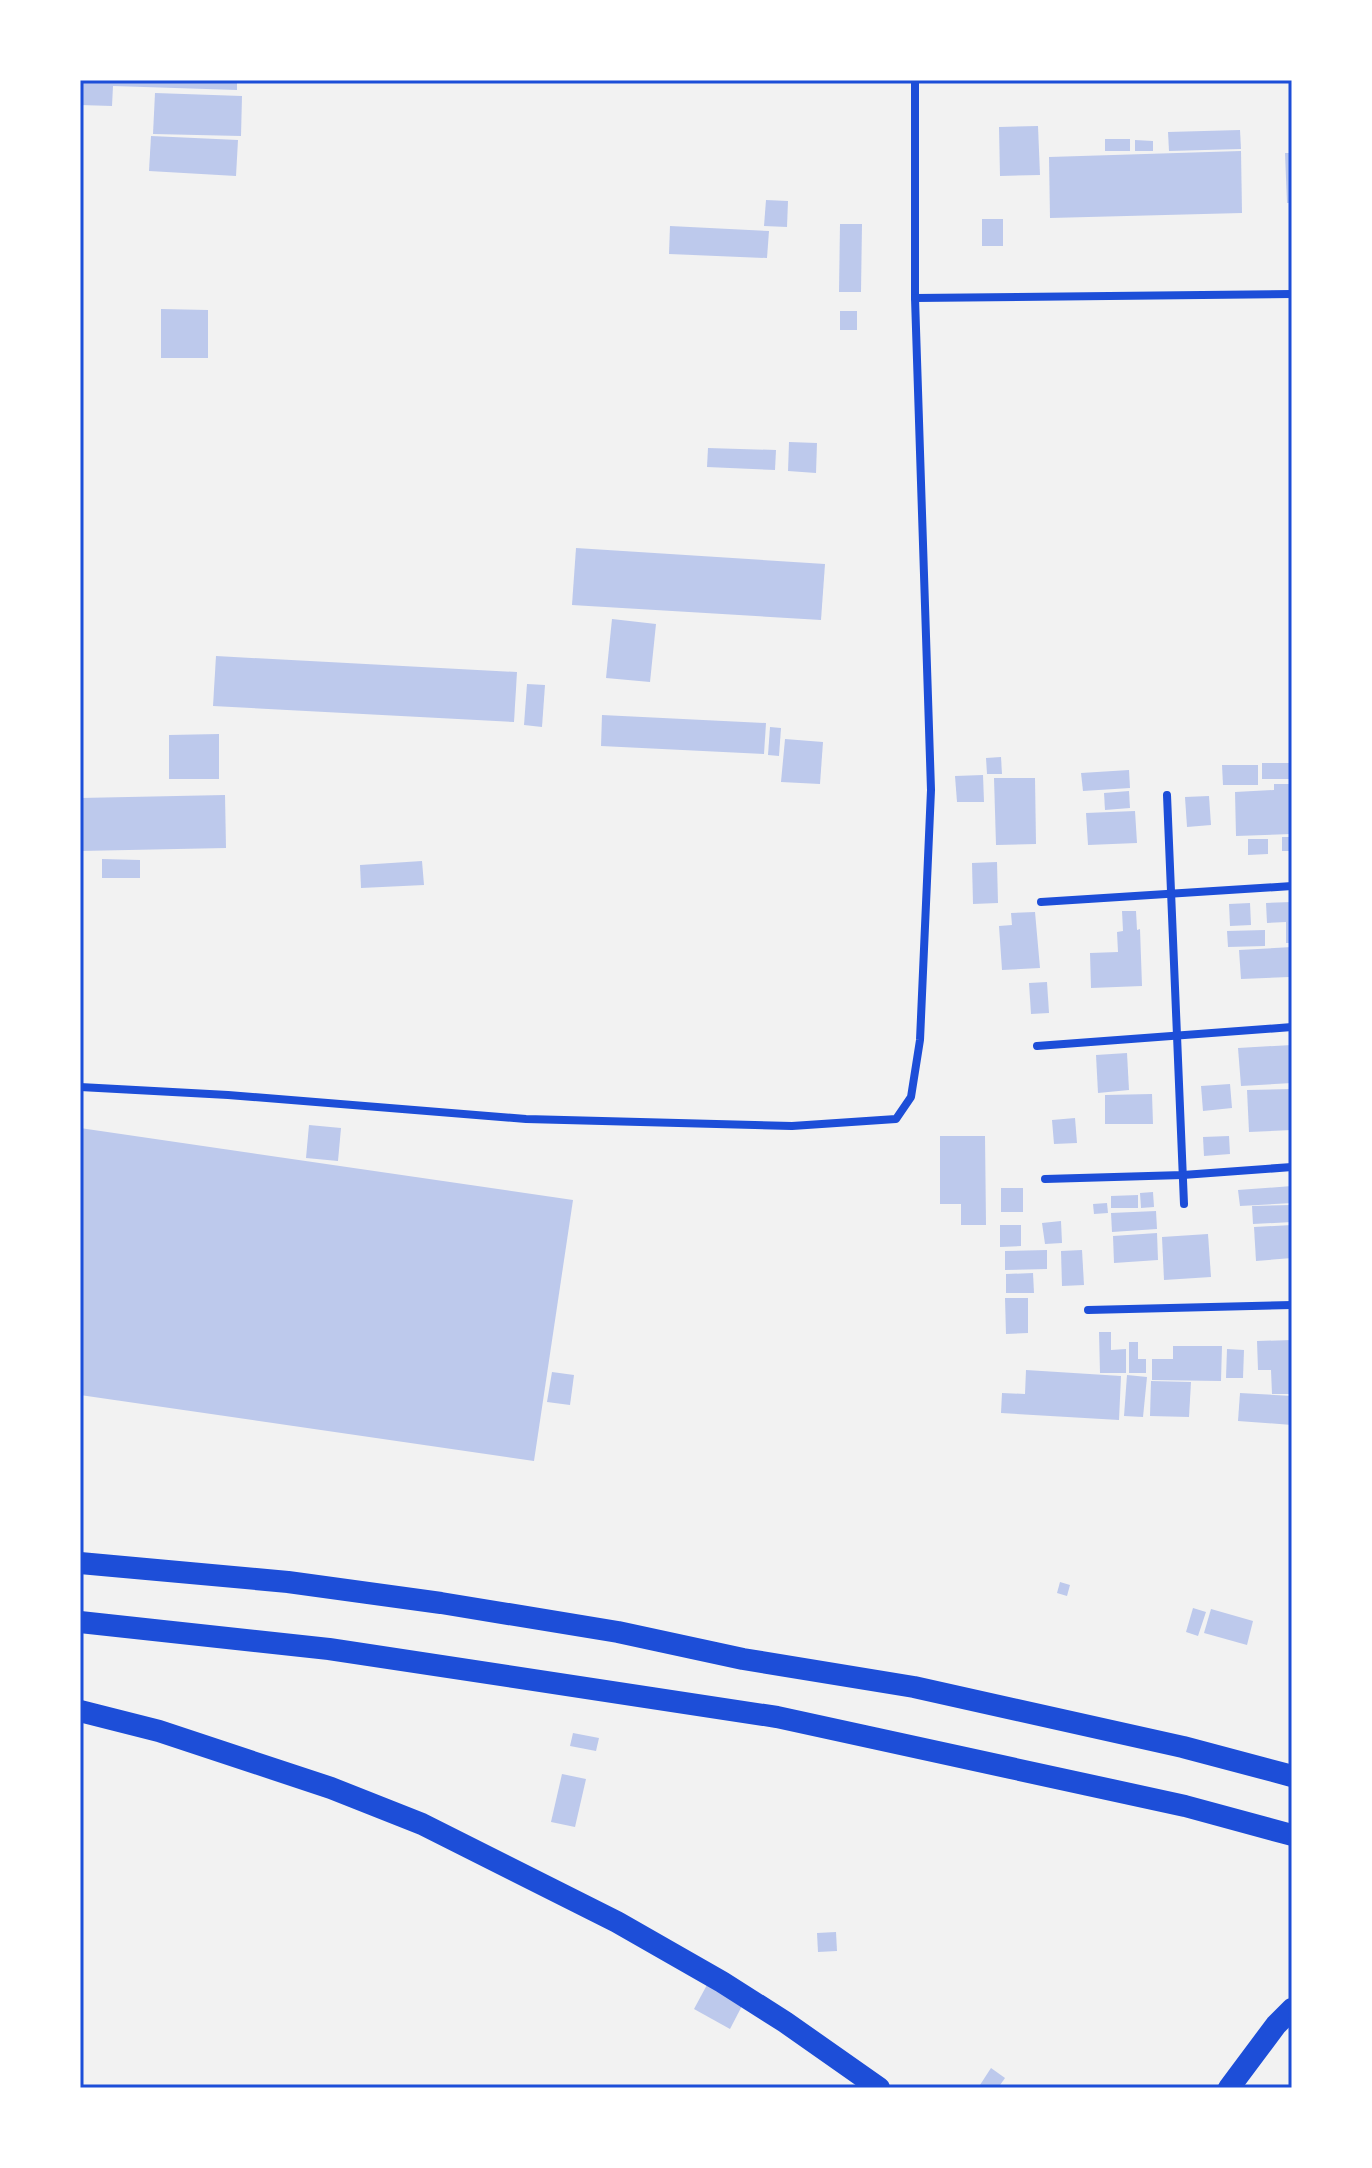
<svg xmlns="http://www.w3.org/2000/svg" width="1372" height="2168" font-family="'Public Sans',sans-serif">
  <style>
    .building { fill: #bdc9ec }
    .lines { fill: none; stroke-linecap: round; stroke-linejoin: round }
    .minor { stroke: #1d4ed8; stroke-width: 8 }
    .trunk { stroke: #1d4ed8; stroke-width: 22 }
    .neatline { fill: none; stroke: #1d4ed8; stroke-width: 3 }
  </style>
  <rect width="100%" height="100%" fill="#f2f2f2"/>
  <g class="building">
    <polygon points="80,80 237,80 237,90 113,86 112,106 80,105"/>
    <polygon points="155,93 242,96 241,136 153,134"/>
    <polygon points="1038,126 1040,175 1000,176 999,127"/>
    <polygon points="1240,130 1241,149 1169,151 1168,132"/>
    <polygon points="151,136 238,140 236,176 149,171"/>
    <rect x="1105" y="139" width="25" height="12"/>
    <polygon points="1135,140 1153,141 1153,151 1135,151"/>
    <polygon points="1241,151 1242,213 1050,218 1049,157"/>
    <polygon points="1285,153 1292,153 1292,203 1287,203"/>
    <polygon points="766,200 788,201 787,227 764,226"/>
    <rect x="982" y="219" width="21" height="27"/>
    <polygon points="840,224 862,224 861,292 839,292"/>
    <polygon points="670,226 769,231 767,258 669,254"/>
    <polygon points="161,309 208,310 208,358 161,358"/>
    <rect x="840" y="311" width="17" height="19"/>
    <polygon points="789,442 817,443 816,473 788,471"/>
    <polygon points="708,448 776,450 775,470 707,467"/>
    <polygon points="576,548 825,564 821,620 572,605"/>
    <polygon points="612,619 656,624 650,682 606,678"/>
    <polygon points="216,656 517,672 514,722 213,706"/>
    <polygon points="527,684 545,685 542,727 524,725"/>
    <polygon points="602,715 766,723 764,754 601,746"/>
    <polygon points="770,727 781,728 779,756 768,755"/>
    <polygon points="219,734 219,779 169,779 169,735"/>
    <polygon points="785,739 823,742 820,784 781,782"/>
    <polygon points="1001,757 1002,774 987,774 986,758"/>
    <rect x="1262" y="763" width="30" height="16"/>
    <polygon points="1222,765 1258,765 1258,785 1223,785"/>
    <polygon points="1129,770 1130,788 1083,791 1081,773"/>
    <polygon points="983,775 984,802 957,802 955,776"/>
    <polygon points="994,778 1035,778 1036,844 996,845"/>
    <polygon points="1274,784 1292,784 1292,834 1236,836 1235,792 1274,790"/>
    <polygon points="1129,791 1130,808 1105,810 1104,793"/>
    <polygon points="225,795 226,848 80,851 80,798"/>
    <polygon points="1209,796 1211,825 1187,827 1185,797"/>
    <polygon points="1135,811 1137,843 1088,845 1086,813"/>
    <rect x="1282" y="837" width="10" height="14"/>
    <polygon points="1248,839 1268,839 1268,854 1248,855"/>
    <polygon points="102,859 140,860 140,878 102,878"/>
    <polygon points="422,861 424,885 361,888 360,865"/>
    <polygon points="997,862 998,903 973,904 972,863"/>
    <polygon points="1292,902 1292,943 1286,943 1286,922 1267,923 1266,903"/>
    <polygon points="1250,903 1251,925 1230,926 1229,904"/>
    <polygon points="1122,911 1136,911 1137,930 1140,929 1142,986 1091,988 1090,953 1118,952 1117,932 1123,931"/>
    <polygon points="1035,912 1040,968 1002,970 999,926 1012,925 1011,913"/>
    <polygon points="1265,930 1265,946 1228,947 1227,931"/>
    <polygon points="1292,947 1292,992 1289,992 1289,977 1241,979 1239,950"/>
    <polygon points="1047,982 1049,1013 1031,1014 1029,983"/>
    <polygon points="1292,1045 1292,1083 1241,1086 1238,1048"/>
    <polygon points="1127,1053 1129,1090 1098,1093 1096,1055"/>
    <polygon points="1230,1084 1232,1108 1203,1111 1201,1086"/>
    <polygon points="1292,1089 1292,1130 1249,1132 1247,1090"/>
    <polygon points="1152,1094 1153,1124 1105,1124 1105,1095"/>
    <polygon points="1075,1118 1077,1143 1054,1144 1052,1120"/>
    <polygon points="309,1125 341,1128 338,1161 306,1158"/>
    <polygon points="80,1128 573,1200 534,1461 80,1395"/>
    <polygon points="940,1136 985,1136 986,1225 961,1225 961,1204 940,1204"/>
    <polygon points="1229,1136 1230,1154 1204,1156 1203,1137"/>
    <polygon points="1292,1186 1292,1203 1240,1206 1238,1190"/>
    <rect x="1001" y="1188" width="22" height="24"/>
    <polygon points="1153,1192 1154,1207 1141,1208 1140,1193"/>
    <polygon points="1138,1195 1138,1208 1111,1208 1111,1196"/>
    <polygon points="1107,1203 1108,1213 1094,1214 1093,1204"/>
    <polygon points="1292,1205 1292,1222 1253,1224 1252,1206"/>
    <polygon points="1156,1211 1157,1229 1112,1232 1111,1213"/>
    <polygon points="1061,1221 1062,1243 1045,1244 1042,1223"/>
    <polygon points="1000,1225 1021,1225 1021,1246 1000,1247"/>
    <polygon points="1292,1225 1292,1258 1256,1261 1254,1227"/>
    <polygon points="1157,1233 1158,1260 1114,1263 1113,1236"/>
    <polygon points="1208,1234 1211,1277 1164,1280 1162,1237"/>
    <polygon points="1047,1250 1047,1269 1005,1270 1005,1251"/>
    <polygon points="1082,1250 1084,1285 1062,1286 1061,1251"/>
    <polygon points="1033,1273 1034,1293 1006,1293 1006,1274"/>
    <polygon points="1005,1298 1028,1298 1028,1333 1006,1334"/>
    <polygon points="1099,1332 1111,1332 1111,1350 1126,1349 1126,1373 1100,1373"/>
    <polygon points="1292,1340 1292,1394 1272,1394 1271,1370 1258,1370 1257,1341"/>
    <polygon points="1129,1342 1138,1342 1138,1359 1146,1359 1146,1373 1129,1373"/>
    <polygon points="1173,1346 1222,1346 1221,1381 1152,1380 1152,1359 1173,1359"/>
    <polygon points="1227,1349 1244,1350 1243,1378 1226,1378"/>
    <polygon points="1026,1370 1121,1376 1119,1420 1001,1413 1002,1393 1025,1394"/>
    <polygon points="552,1372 574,1375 570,1405 547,1402"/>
    <polygon points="1127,1375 1147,1377 1143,1417 1124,1416"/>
    <polygon points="1151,1381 1191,1382 1189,1417 1150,1416"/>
    <polygon points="1240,1393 1292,1396 1292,1425 1238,1421"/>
    <polygon points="1060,1582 1070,1585 1067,1596 1057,1593"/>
    <polygon points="1193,1608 1206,1612 1198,1636 1186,1632"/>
    <polygon points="1211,1609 1253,1621 1247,1645 1204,1633"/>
    <polygon points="573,1733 599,1738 596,1751 570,1746"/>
    <polygon points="562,1774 586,1779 575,1827 551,1822"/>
    <polygon points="836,1932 837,1951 818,1952 817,1933"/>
    <polygon points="708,1983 744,2002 730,2029 694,2009"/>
    <polygon points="991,2068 1005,2078 998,2088 978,2088"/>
  </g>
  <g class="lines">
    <g class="minor">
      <polyline points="915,80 915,298 1292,294"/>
      <polyline points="1167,795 1184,1204"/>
      <polyline points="1041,902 1292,886"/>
      <polyline points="1037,1046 1292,1027"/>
      <polyline points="80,1087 228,1095 526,1119 792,1126 896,1119 911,1097 920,1040 931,790 915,298"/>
      <polyline points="1045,1179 1183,1175 1292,1167"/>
      <polyline points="1088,1310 1292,1305"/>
    </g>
    <g class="trunk">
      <polyline points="80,1563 288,1582 441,1603 618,1632 743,1659 914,1687 1183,1747 1292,1776"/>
      <polyline points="80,1622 329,1649 777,1717 1185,1806 1292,1835"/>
      <polyline points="80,1711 159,1731 331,1788 422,1824 617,1922 722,1982 785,2022 879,2088"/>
      <polyline points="1229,2088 1276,2025 1292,2009"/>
    </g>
  </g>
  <rect width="1372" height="2168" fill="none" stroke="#ffffff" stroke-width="164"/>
  <rect x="82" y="82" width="1208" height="2004" class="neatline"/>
</svg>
